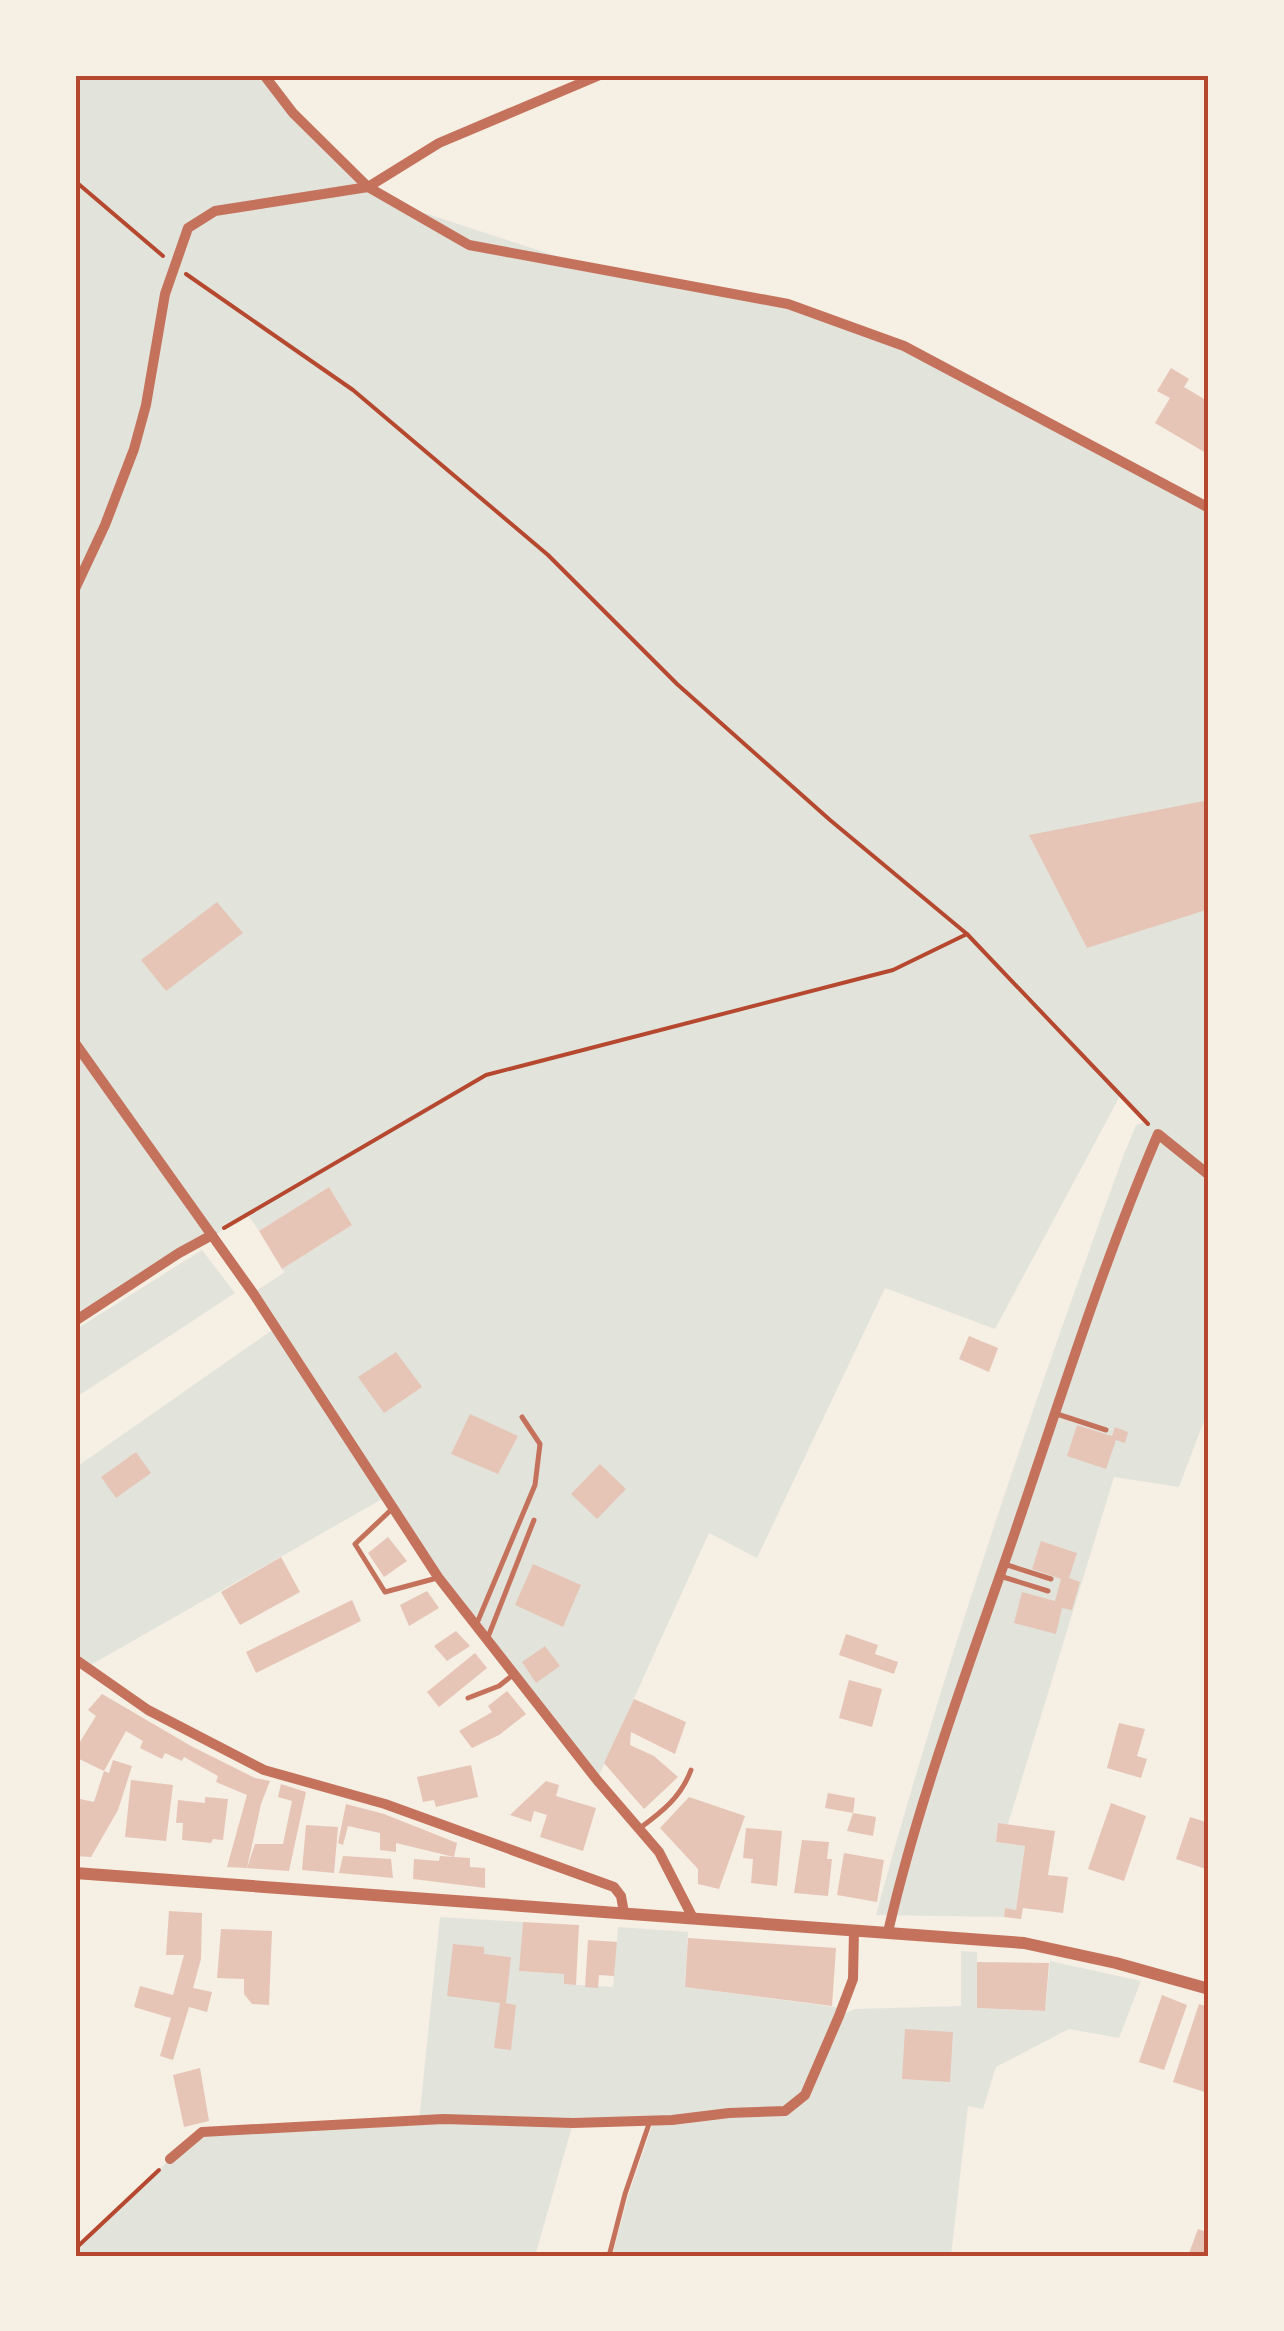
<svg xmlns="http://www.w3.org/2000/svg" width="1284" height="2331" font-family="Bitter,serif">
  <style>
    .green { fill: #e2e4dc }
    .building { fill: #e6c5b7 }
    .lines { fill: none; stroke-linecap: round; stroke-linejoin: round }
    .path { stroke: #b5482f; stroke-width: 4 }
    .service { stroke: #c5725c; stroke-width: 5 }
    .minor { stroke: #c5725c; stroke-width: 10 }
    .tertiary { stroke: #c5725c; stroke-width: 12 }
    .neatline { fill: none; stroke: #b5482f; stroke-width: 4 }
  </style>
  <rect width="100%" height="100%" fill="#f6efe4"/>
  <g class="green">
    <path d="M75,75H264L368,187L397,204L593,268L788,304L904,346L1209,508V1408L1179,1487L1114,1477L1008,1824H998L996,1842L1025,1846L1016,1910L1005,1908L1004,1917L876,1915C946,1658 1033,1404 1124,1154L1136,1125L1145,1122L1120,1096L995,1329L885,1288L757,1558L709,1533L597,1780L384,1498L87,1667L75,1659V1468L275,1328L253,1293L285,1272L282,1269L352,1225L329,1187L259,1231L248,1215L75,1321Z"/>
    <polygon points="202,1250 235,1293 75,1398 75,1330"/>
    <polygon points="440,1917 523,1922 520,1971 564,1974 564,1984 613,1987 618,1927 688,1932 685,1987 842,2008 841,2015 855,2009 961,2006 961,1951 977,1952 977,2008 1045,2011 1050,1961 1141,1981 1119,2038 1069,2029 996,2067 983,2109 968,2106 951,2256 612,2256 628,2196 652,2126 711,2117 573,2123 535,2256 75,2256 75,2249 170,2159 202,2132 419,2121"/>
  </g>
  <g class="building">
    <polygon points="1171,368 1189,379 1184,387 1209,402 1209,448 1206,453 1155,423 1170,398 1157,391"/>
    <polygon points="1209,800 1209,909 1087,948 1029,835"/>
    <polygon points="217,902 243,933 166,991 141,960"/>
    <polygon points="329,1187 352,1225 282,1269 259,1231"/>
    <polygon points="969,1336 998,1348 989,1372 959,1359"/>
    <polygon points="396,1352 422,1387 384,1413 358,1377"/>
    <polygon points="470,1414 518,1436 498,1474 451,1454"/>
    <polygon points="1077,1425 1112,1436 1115,1427 1128,1432 1125,1443 1116,1440 1106,1469 1067,1456"/>
    <polygon points="136,1452 151,1473 116,1498 101,1477"/>
    <polygon points="600,1464 626,1489 597,1519 571,1494"/>
    <polygon points="388,1537 407,1561 384,1577 368,1553"/>
    <polygon points="1041,1541 1077,1553 1069,1578 1080,1582 1072,1610 1062,1608 1056,1634 1014,1623 1022,1592 1055,1601 1061,1579 1032,1569"/>
    <polygon points="281,1557 300,1592 240,1625 221,1592"/>
    <polygon points="533,1564 581,1585 563,1627 515,1605"/>
    <polygon points="427,1591 439,1608 409,1626 400,1605"/>
    <polygon points="352,1600 361,1621 256,1673 246,1652"/>
    <polygon points="456,1631 470,1646 447,1661 434,1646"/>
    <polygon points="846,1634 878,1645 875,1654 898,1662 894,1674 839,1655"/>
    <polygon points="545,1646 560,1666 536,1683 522,1662"/>
    <polygon points="475,1653 487,1668 439,1707 427,1692"/>
    <polygon points="849,1680 882,1689 872,1727 839,1718"/>
    <polygon points="507,1691 526,1714 499,1735 472,1748 459,1731 492,1712 488,1706"/>
    <polygon points="102,1694 191,1746 255,1778 270,1781 261,1804 247,1868 227,1867 247,1795 216,1782 218,1776 184,1757 182,1761 165,1753 162,1759 140,1748 143,1741 126,1731 104,1771 75,1757 75,1750 96,1716 88,1710"/>
    <polygon points="634,1699 686,1722 675,1754 631,1732 630,1745 654,1756 678,1777 644,1809 604,1763"/>
    <polygon points="1119,1723 1145,1729 1137,1756 1147,1759 1141,1778 1107,1768"/>
    <polygon points="113,1760 132,1766 118,1810 91,1857 75,1856 75,1798 94,1802 104,1771 109,1773"/>
    <polygon points="471,1765 478,1797 436,1807 434,1800 423,1802 417,1777"/>
    <polygon points="131,1780 173,1785 166,1841 125,1837"/>
    <polygon points="546,1781 559,1785 556,1796 596,1808 583,1851 540,1837 547,1815 534,1811 531,1822 510,1815"/>
    <polygon points="281,1784 306,1792 289,1871 247,1868 255,1844 283,1844 292,1801 278,1797"/>
    <polygon points="828,1793 855,1798 853,1813 876,1817 873,1836 847,1831 853,1813 825,1808"/>
    <polygon points="205,1797 228,1799 223,1840 213,1839 211,1843 182,1840 183,1823 176,1823 178,1800 205,1803"/>
    <polygon points="689,1797 745,1816 719,1889 698,1884 698,1869 660,1828"/>
    <polygon points="1111,1803 1146,1816 1124,1881 1088,1869"/>
    <polygon points="346,1804 384,1814 457,1843 454,1857 396,1843 396,1852 380,1850 380,1833 348,1826 343,1845 338,1843"/>
    <polygon points="1190,1817 1209,1823 1209,1870 1176,1859"/>
    <polygon points="998,1823 1055,1831 1048,1875 1068,1877 1063,1913 1023,1908 1021,1919 1004,1917 1005,1908 1016,1910 1025,1846 996,1842"/>
    <polygon points="306,1825 338,1827 334,1873 302,1870"/>
    <polygon points="746,1828 782,1831 777,1886 751,1883 753,1859 743,1858"/>
    <polygon points="802,1840 829,1842 827,1859 832,1859 828,1896 794,1893"/>
    <polygon points="844,1853 884,1860 877,1902 837,1895"/>
    <polygon points="343,1856 391,1859 393,1878 339,1873"/>
    <polygon points="440,1856 470,1858 470,1867 485,1868 485,1888 413,1879 414,1859 439,1861"/>
    <polygon points="169,1911 202,1913 201,1959 193,1988 212,1992 207,2012 189,2007 173,2060 160,2056 171,2018 134,2007 140,1986 173,1995 184,1955 166,1955"/>
    <polygon points="523,1922 579,1925 576,1985 564,1984 564,1974 519,1971"/>
    <polygon points="221,1929 272,1931 269,2005 252,2004 244,1994 244,1979 217,1978"/>
    <polygon points="688,1938 836,1948 832,2006 685,1987"/>
    <polygon points="588,1940 617,1942 614,1976 599,1975 598,1988 585,1987"/>
    <polygon points="453,1944 484,1947 484,1954 511,1957 506,2003 516,2005 511,2050 494,2048 500,2003 447,1996"/>
    <polygon points="977,1962 1049,1963 1045,2011 977,2008"/>
    <polygon points="1162,1995 1187,2005 1164,2070 1139,2062"/>
    <polygon points="1199,2004 1209,2007 1208,2093 1173,2082"/>
    <polygon points="905,2029 953,2032 950,2082 902,2079"/>
    <polygon points="200,2068 209,2121 184,2127 173,2075"/>
    <polygon points="1198,2229 1209,2233 1205,2256 1188,2256"/>
  </g>
  <g class="lines">
    <g class="path">
      <polyline points="75,181 163,256"/>
      <polyline points="186,274 353,390 548,555 677,684 830,820 967,934 1148,1124"/>
      <polyline points="224,1228 486,1075 893,970 967,934"/>
      <polyline points="75,2249 159,2170"/>
    </g>
    <g class="service">
      <polyline points="1057,1414 1106,1430"/>
      <polyline points="392,1509 355,1544 385,1592 437,1578"/>
      <polyline points="1004,1564 1051,1579"/>
      <polyline points="1000,1576 1048,1591"/>
      <polyline points="477,1623 535,1485 540,1444 522,1417"/>
      <polyline points="488,1637 534,1520"/>
      <polyline points="468,1698 499,1686 514,1674"/>
      <path d="M640,1828C663,1811 681,1797 691,1770"/>
      <polyline points="609,2256 625,2194 650,2121"/>
    </g>
    <g class="minor">
      <polyline points="264,75 293,113 368,187 469,245 788,304 904,346 1209,508"/>
      <polyline points="75,589 105,525 134,449 146,405 165,294 188,228 215,211 368,187 439,143 600,75"/>
      <polyline points="75,1043 253,1293 438,1577 597,1780 659,1852 693,1918"/>
      <polyline points="75,1321 179,1253 212,1235"/>
      <polyline points="75,1659 148,1710 264,1770 385,1804 614,1887 621,1896 624,1913"/>
      <path d="M888,1932C919,1797 969,1666 1014,1535C1060,1400 1102,1265 1158,1134L1209,1175"/>
      <polyline points="170,2159 202,2132 443,2119 573,2123 672,2120 729,2113 785,2111 805,2095 839,2016 853,1979 854,1930"/>
    </g>
    <polyline class="tertiary" points="75,1873 1024,1943 1116,1963 1209,1989"/>
  </g>
  <rect width="1284" height="2331" fill="none" stroke="#f6efe4" stroke-width="155"/>
  <rect x="78" y="78" width="1128" height="2176" class="neatline"/>
</svg>
